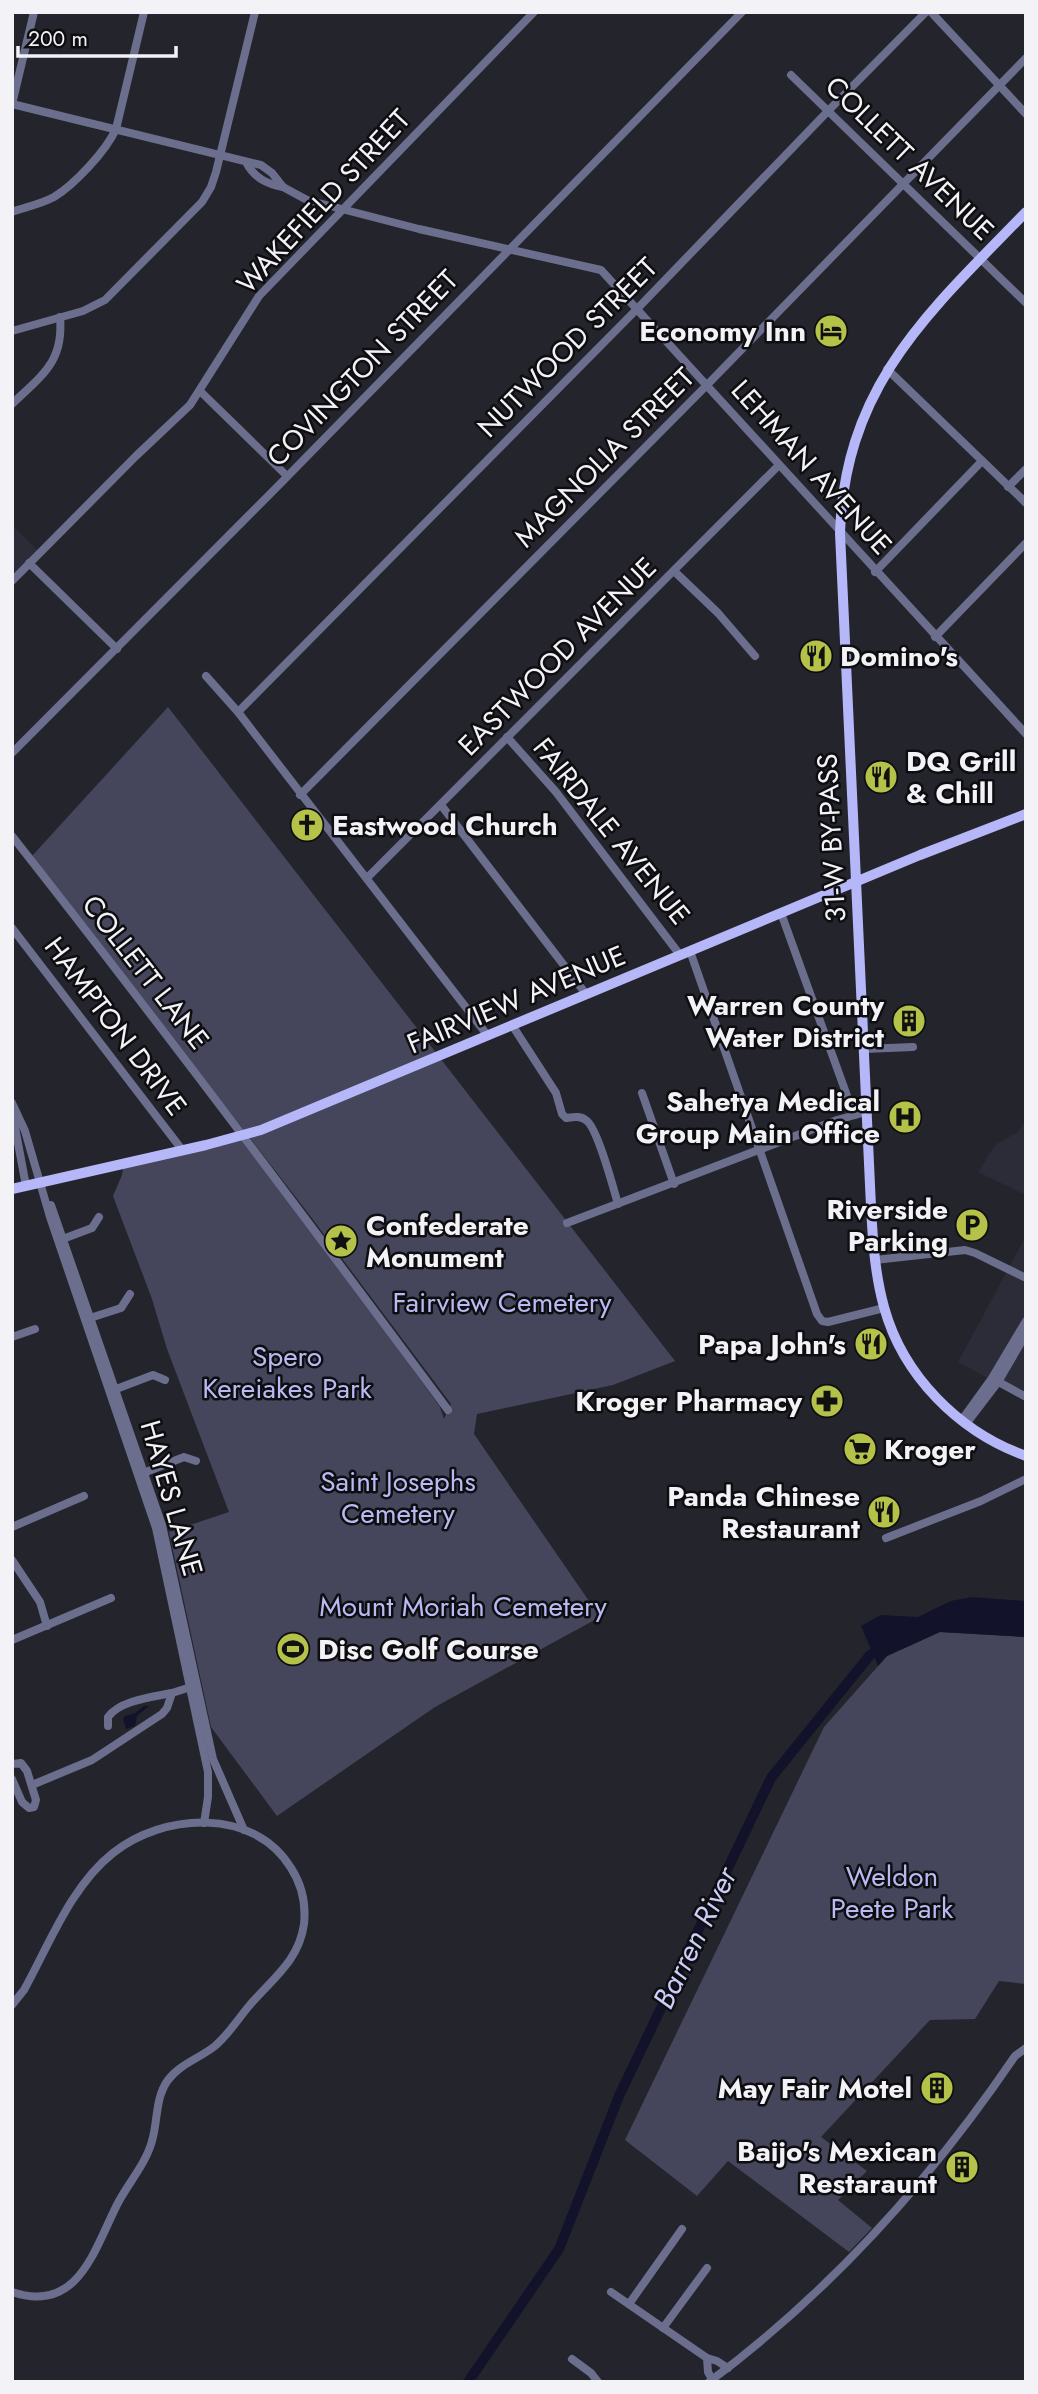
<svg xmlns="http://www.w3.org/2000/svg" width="1038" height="2394" font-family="Jost,sans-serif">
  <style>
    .built { fill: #2c2c39 }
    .green { fill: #45465c }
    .water { fill: #13122b }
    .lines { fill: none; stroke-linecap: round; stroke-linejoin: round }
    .river { stroke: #13122b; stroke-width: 10 }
    .minor { stroke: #6c6e8e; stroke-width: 8 }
    .major { stroke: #b5b7f9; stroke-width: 10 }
    .labels { text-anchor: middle; stroke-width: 5; stroke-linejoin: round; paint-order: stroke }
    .street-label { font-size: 28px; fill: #f2f2f7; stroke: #0e0e11 }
    .poi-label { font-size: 28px; font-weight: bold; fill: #f2f2f7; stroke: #0e0e11; text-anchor: end }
    .park-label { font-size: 28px; fill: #b8baf3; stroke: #0e0e11 }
    .water-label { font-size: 30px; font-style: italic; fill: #cbcdfb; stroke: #0e0e11 }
  </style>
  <rect width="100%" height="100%" fill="#24242c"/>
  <g class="built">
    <polygon points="12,525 40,553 12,580"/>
    <polygon points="1026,1119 1026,1195 978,1172 996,1144 1018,1132"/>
    <polygon points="1026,1236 1026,1399 958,1362"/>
  </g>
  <g class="green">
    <polygon points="168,707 675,1361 613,1385 477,1414 474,1434 600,1617 435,1707 277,1816 211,1727 169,1532 229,1512 167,1349 152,1299 113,1196 122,1175 124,1164 243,1135 440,1407 444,1419 451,1404 308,1213 32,856"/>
    <polygon points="940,1632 1026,1637 1026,1984 999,1981 975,2019 930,2020 821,2137 867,2171 838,2200 872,2228 849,2252 728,2161 697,2196 625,2140 824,1727 887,1656"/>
  </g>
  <g class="water">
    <polygon points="972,1597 1026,1601 1026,1637 940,1632 887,1656 878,1666 861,1626 881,1615 918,1617 951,1601"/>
    <polygon points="144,1706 149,1706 137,1716 135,1726 126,1729 123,1719 125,1716 135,1713"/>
  </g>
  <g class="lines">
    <polyline class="river" points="468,2382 559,2249 619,2096 771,1778 870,1655 882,1648"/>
    <g class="minor">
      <polyline points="931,12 1026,114"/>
      <polyline points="791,75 1026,303"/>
      <polyline points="12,104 261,165 272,173 283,187 307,200 419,229 601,270 1026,734"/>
      <polyline points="12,104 34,12"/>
      <path d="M246,162C254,178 267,184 283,187"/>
      <path d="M12,212C26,207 41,204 54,197C74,185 106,151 116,129L144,12"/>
      <polyline points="12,331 83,311 105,300 202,202 211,187 216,172 255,12"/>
      <polyline points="887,369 1026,503"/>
      <polyline points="200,391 287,476"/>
      <path d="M12,404C42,375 64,362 60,317"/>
      <polyline points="1008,487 1026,469"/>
      <polyline points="29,563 117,649"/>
      <polyline points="674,571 718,613 755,656"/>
      <polyline points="875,572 982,461"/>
      <polyline points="12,581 136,456 190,405 259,296 534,12"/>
      <polyline points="935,637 1026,543"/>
      <polyline points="206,676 238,712 488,1036"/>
      <polyline points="238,712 637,309 829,110 926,12"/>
      <polyline points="507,737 556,792 680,955"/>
      <polyline points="12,753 277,487 742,12"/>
      <polyline points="300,795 707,385 1026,58"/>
      <polyline points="441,805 586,994"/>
      <path d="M12,836C161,1025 305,1217 448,1410"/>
      <polyline points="367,878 778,466"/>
      <polyline points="781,913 854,1115"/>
      <polyline points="12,928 183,1151"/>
      <polyline points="690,951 817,1314 822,1321 828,1322 884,1308"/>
      <path d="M512,1025L556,1093L562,1114L566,1118C573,1117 581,1115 587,1121C598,1130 613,1187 618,1204"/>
      <polyline points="864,1049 913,1047"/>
      <polyline points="642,1093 674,1184"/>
      <polyline points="12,1103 25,1131 50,1217 156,1528 208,1772 208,1797 204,1823"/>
      <polyline points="12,1111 26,1186"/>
      <polyline points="51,1205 162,1525 213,1759 244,1830"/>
      <polyline points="567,1223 837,1120 866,1112"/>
      <polyline points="60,1240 92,1228 99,1217"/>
      <polyline points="875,1260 965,1250 975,1253 1026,1278"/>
      <polyline points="87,1319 121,1308 130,1294"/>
      <polyline points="12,1337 35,1329"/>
      <polyline points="995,1380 1026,1397"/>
      <polyline points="111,1391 153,1375 165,1380"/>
      <polyline points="961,1421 992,1378 1026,1321"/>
      <polyline points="966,1424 998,1382 1026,1334"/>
      <polyline points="141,1474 184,1457 196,1461"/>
      <polyline points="12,1527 84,1496"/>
      <polyline points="886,1538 981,1501 1026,1479"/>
      <polyline points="12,1560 40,1602 47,1626"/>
      <polyline points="12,1640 111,1598"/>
      <path d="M108,1726V1717C120,1700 153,1697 172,1693"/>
      <polyline points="12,1764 21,1763 27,1771 36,1800 34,1807 29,1808 22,1802 12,1779"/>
      <polyline points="32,1785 92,1760 162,1714 167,1708 172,1693 194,1686"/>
      <path d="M12,2005L24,1990C49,1945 71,1886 113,1853C163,1813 254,1807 291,1868C302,1885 306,1905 304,1924C299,1961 272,1979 249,2006C238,2019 229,2034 215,2046C200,2058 180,2064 168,2080C155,2098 158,2121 152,2141C146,2163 130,2181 119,2201C95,2246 80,2315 12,2292"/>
      <polyline points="611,2292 707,2358 708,2372 712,2379"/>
      <polyline points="629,2304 682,2229"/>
      <polyline points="663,2328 707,2268"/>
      <polyline points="707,2358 717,2361 728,2368"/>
      <polyline points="572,2359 591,2373 598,2382"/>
      <path d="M709,2382C830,2292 930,2181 1015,2056L1026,2048"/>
    </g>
    <g class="major">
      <path d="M1026,212C930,311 845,384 840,533L870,1185C872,1226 873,1267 884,1307C903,1376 959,1432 1026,1456"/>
      <polyline points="12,1189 206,1145 261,1130 920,855 1026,814"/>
    </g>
  </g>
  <defs>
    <symbol id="hotel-disc" viewBox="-11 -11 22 22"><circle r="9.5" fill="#b5c249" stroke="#0e0e11"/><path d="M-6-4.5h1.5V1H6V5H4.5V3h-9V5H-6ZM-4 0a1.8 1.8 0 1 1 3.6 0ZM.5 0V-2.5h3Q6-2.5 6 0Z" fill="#111"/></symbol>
    <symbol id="restaurant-disc" viewBox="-11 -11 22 22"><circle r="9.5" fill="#b5c249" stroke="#0e0e11"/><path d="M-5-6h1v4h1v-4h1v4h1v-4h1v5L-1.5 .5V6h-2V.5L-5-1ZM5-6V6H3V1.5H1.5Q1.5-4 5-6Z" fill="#111"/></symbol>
    <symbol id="church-disc" viewBox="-11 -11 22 22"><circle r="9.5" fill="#b5c249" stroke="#0e0e11"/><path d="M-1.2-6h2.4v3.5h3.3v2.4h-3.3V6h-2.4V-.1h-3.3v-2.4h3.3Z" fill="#111"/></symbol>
    <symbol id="building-disc" viewBox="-11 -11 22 22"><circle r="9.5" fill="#b5c249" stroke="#0e0e11"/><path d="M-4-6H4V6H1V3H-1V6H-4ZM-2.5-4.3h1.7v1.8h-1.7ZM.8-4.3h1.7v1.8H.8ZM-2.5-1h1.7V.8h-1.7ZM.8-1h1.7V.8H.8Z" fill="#111"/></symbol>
    <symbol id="hospital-disc" viewBox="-11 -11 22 22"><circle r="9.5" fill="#b5c249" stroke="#0e0e11"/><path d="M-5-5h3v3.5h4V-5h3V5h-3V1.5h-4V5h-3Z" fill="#111"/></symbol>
    <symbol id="parking-disc" viewBox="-11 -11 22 22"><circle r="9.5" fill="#b5c249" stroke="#0e0e11"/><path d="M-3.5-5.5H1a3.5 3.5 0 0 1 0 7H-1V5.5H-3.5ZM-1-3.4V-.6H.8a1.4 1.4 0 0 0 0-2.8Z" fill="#111"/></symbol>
    <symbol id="sight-disc" viewBox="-11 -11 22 22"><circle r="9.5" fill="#b5c249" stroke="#0e0e11"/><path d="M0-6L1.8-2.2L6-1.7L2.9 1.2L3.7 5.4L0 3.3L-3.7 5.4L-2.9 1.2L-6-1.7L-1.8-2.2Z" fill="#111"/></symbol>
    <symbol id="pharmacy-disc" viewBox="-11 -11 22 22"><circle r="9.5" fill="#b5c249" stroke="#0e0e11"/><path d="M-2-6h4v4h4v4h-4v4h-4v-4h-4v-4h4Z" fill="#111"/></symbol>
    <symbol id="supermarket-disc" viewBox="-11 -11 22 22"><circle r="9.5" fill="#b5c249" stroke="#0e0e11"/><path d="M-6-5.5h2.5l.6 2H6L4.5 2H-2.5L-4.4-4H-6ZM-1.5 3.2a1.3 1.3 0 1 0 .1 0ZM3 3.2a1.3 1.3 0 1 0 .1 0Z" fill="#111"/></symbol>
    <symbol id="stadium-disc" viewBox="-11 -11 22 22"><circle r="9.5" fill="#b5c249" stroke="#0e0e11"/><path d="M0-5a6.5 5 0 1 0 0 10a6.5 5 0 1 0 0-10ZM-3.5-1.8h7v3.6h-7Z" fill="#111"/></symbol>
  </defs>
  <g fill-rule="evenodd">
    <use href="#hotel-disc" x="812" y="312" width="38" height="38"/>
    <use href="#restaurant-disc" x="797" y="637" width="38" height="38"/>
    <use href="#restaurant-disc" x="862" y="758" width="38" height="38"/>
    <use href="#church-disc" x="288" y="806" width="38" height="38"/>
    <use href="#building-disc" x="890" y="1002" width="38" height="38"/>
    <use href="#hospital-disc" x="886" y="1098" width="38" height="38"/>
    <use href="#parking-disc" x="953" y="1206" width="38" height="38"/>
    <use href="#sight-disc" x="322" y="1222" width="38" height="38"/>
    <use href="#restaurant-disc" x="852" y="1325" width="38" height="38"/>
    <use href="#pharmacy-disc" x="808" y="1382" width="38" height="38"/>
    <use href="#supermarket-disc" x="841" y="1430" width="38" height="38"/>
    <use href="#restaurant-disc" x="865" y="1493" width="38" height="38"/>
    <use href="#stadium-disc" x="274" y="1630" width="38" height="38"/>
    <use href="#building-disc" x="918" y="2069" width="38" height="38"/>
    <use href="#building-disc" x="943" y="2148" width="38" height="38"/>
  </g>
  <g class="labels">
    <g class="street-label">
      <text transform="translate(910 158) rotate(44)" y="10">COLLETT AVENUE</text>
      <text transform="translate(323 201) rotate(-47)" y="10">WAKEFIELD STREET</text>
      <text transform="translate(567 347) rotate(-45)" y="10">NUTWOOD STREET</text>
      <text transform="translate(362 368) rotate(-46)" y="10">COVINGTON STREET</text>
      <text transform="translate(604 457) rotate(-45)" y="10">MAGNOLIA STREET</text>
      <text transform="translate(812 467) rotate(48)" y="10">LEHMAN AVENUE</text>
      <text transform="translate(557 656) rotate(-45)" y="10">EASTWOOD AVENUE</text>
      <text transform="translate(612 831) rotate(51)" y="10">FAIRDALE AVENUE</text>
      <text transform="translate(831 838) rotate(-93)" y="10">31-W BY-PASS</text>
      <text transform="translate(146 972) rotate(52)" y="10">COLLETT LANE</text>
      <text transform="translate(516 999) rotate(-23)" y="10">FAIRVIEW AVENUE</text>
      <text transform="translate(116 1026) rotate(53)" y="10">HAMPTON DRIVE</text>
      <text transform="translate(172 1498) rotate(74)" y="10">HAYES LANE</text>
    </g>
    <g class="poi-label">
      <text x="806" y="341">Economy Inn</text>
      <text x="840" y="666" text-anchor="start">Domino's</text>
      <text x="906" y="771" text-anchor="start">DQ Grill<tspan x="906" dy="32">&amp; Chill</tspan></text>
      <text x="332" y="835" text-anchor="start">Eastwood Church</text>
      <text x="884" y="1015">Warren County<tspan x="884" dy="32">Water District</tspan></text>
      <text x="880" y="1111">Sahetya Medical<tspan x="880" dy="32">Group Main Office</tspan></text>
      <text x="948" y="1219">Riverside<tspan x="948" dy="32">Parking</tspan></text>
      <text x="366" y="1235" text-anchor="start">Confederate<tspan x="366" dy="32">Monument</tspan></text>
      <text x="846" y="1354">Papa John's</text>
      <text x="802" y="1411">Kroger Pharmacy</text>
      <text x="884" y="1459" text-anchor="start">Kroger</text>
      <text x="860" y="1506">Panda Chinese<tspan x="860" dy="32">Restaurant</tspan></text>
      <text x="318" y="1659" text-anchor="start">Disc Golf Course</text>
      <text x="912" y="2098">May Fair Motel</text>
      <text x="937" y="2161">Baijo's Mexican<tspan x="937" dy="32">Restaraunt</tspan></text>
    </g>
    <g class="park-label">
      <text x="502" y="1312">Fairview Cemetery</text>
      <text x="287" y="1366">Spero<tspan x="287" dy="32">Kereiakes Park</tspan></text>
      <text x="398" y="1491">Saint Josephs<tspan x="398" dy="32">Cemetery</tspan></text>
      <text x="463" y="1616">Mount Moriah Cemetery</text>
      <text x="892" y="1886">Weldon<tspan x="892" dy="32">Peete Park</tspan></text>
    </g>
    <g class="water-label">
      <text transform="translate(695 1938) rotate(-64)" y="10">Barren River</text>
    </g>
  </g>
  <rect width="1038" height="2394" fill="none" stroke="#f2f2f7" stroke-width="28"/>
  <path d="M18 46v10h158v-10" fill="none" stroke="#f2f2f7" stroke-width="3.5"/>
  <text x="28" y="46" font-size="21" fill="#f2f2f7" stroke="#0e0e11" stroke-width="5" paint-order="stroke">200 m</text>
</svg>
